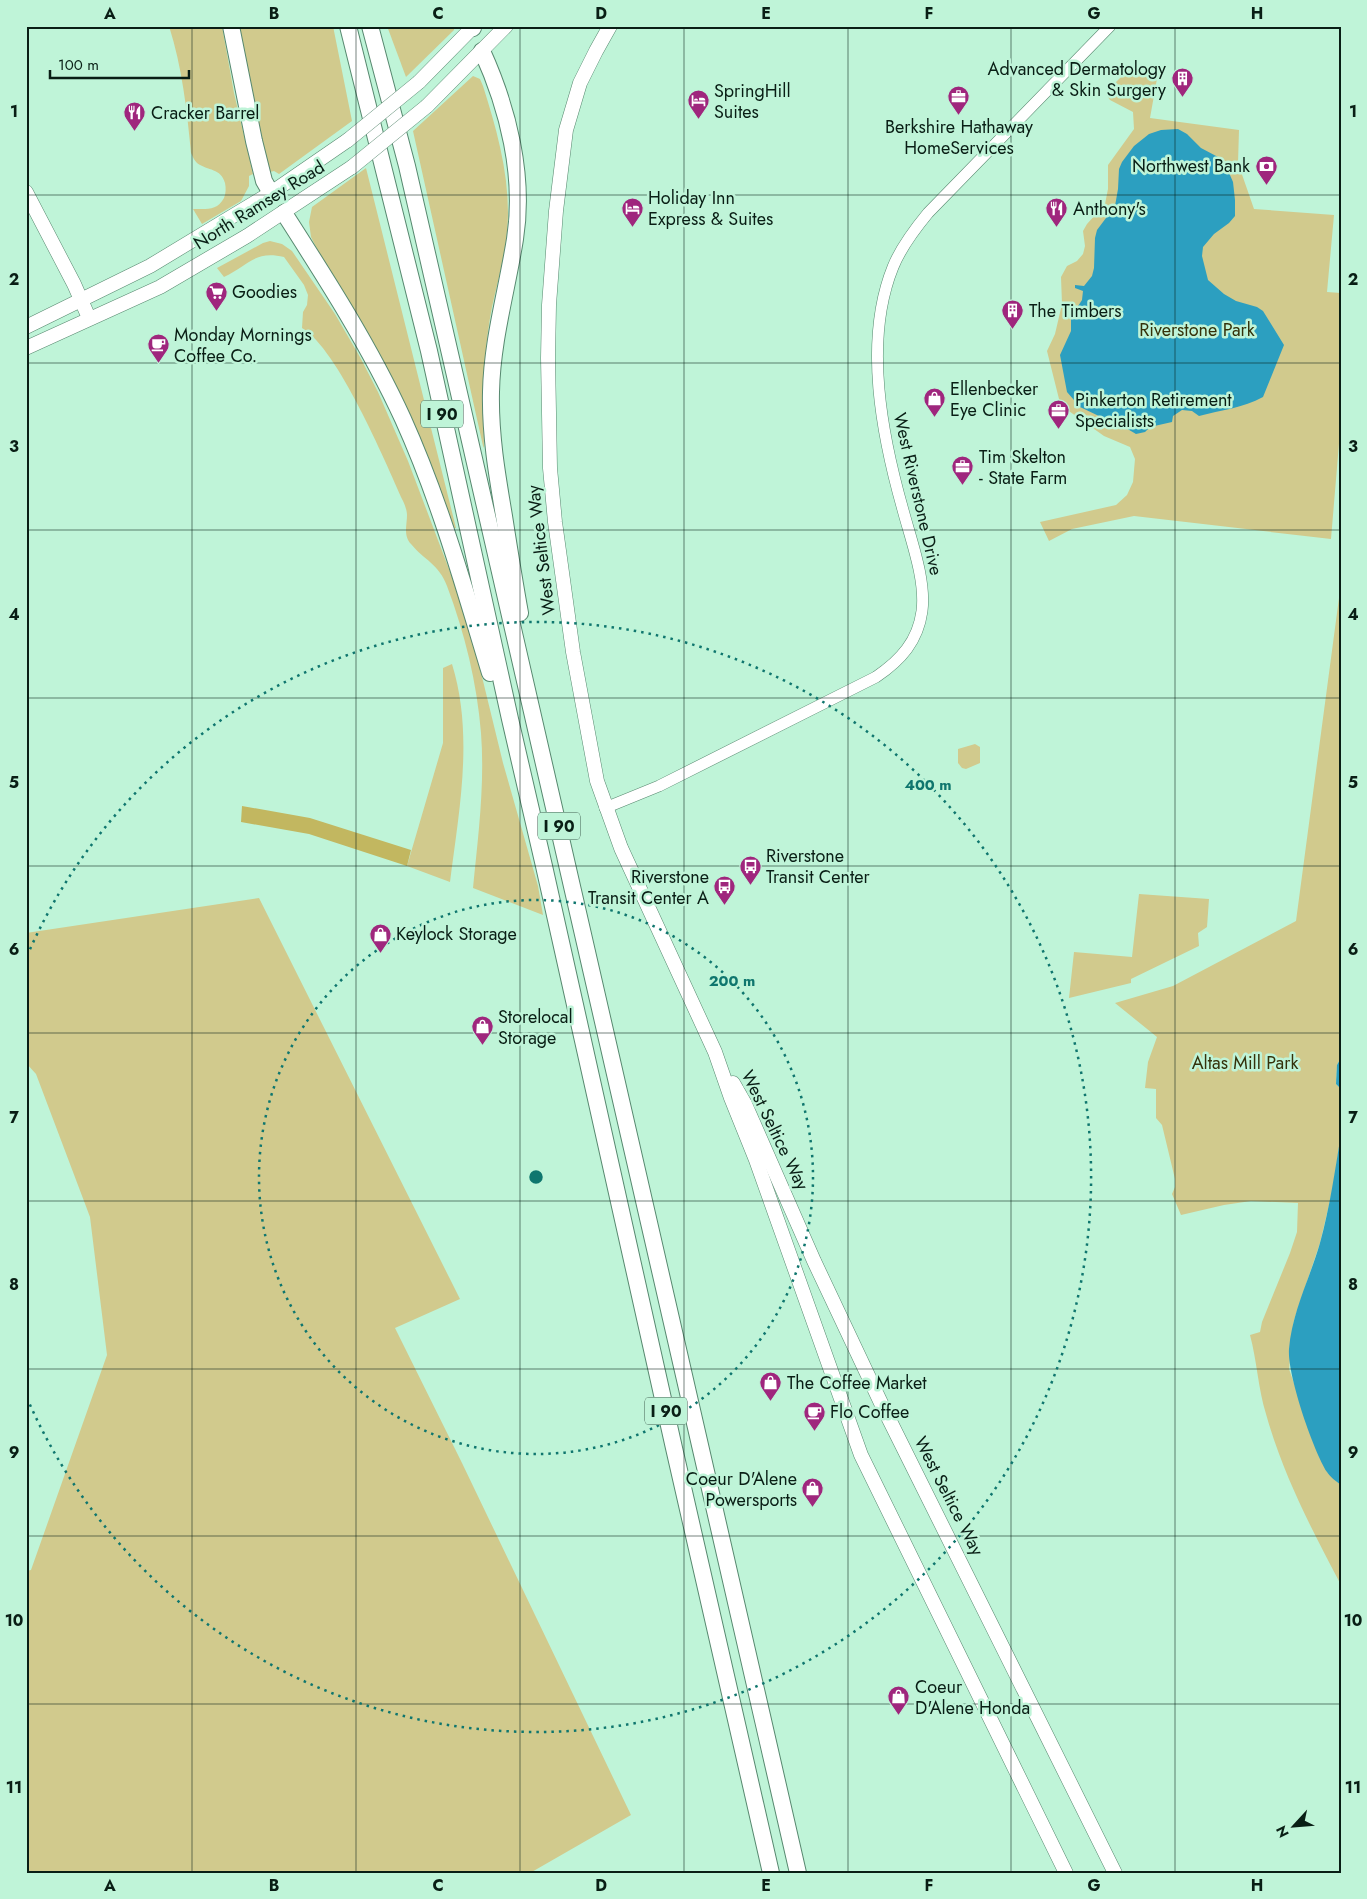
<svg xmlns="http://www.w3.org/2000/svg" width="1367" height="1899" font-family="Jost,sans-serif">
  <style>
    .green { fill: #d1ca8d }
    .forest { fill: #c2b760 }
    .water { fill: #2c9fc0 }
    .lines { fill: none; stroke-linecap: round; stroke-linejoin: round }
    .tertiary-casing { stroke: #57886f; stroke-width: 12 }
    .primary-casing { stroke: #57886f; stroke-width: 15 }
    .motorway-casing { stroke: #57886f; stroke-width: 18 }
    .tertiary { stroke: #fff; stroke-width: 11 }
    .primary { stroke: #fff; stroke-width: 14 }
    .motorway { stroke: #fff; stroke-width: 16 }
    .primary-bridge-casing { stroke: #57886f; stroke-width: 15; stroke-linecap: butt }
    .primary-bridge { stroke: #fff; stroke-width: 14 }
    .grid { fill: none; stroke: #091e15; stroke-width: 1; stroke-opacity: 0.55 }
    .ring { fill: none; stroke: #0f766e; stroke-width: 2.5; stroke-dasharray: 2.5 5 }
    .labels { text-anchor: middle; stroke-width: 5; stroke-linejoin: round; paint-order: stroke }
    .shield { fill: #bff4d8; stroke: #405e50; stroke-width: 1 }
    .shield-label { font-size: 16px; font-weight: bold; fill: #091e15 }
    .poi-label { font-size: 18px; fill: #091e15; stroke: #bff4d8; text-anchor: start }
    .street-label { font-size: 18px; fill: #091e15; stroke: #bff4d8 }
    .park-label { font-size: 18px; fill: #35310a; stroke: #bff4d8 }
    .centre { fill: #0f766e; stroke: #bff4d8; stroke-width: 2.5 }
    .ring-label { font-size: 15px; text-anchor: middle; font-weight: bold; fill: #0f766e; stroke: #bff4d8; stroke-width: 5; stroke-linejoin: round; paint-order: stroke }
    .neatline { fill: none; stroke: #091e15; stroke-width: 2 }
    .grid-label { font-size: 16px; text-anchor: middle; font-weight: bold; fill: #091e15 }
  </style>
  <rect width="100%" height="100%" fill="#bff4d8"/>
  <g class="green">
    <path d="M169,26H222L234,93L253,174L249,176V186L241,201L202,224L193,209C206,209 217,211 224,198C226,193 226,188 225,183C221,168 208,171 197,163C194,160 193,157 191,153C187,110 182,67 169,26Z"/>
    <polygon points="236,26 333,26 352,121 279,174 274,171 270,172"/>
    <polygon points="387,26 454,26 454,30 406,77"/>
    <polygon points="1128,70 1158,73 1150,118 1239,130 1238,163 1254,209 1334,215 1327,292 1341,293 1341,420 1331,539 1134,516 1072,529 1049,541 1040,522 1116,505 1127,495 1133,482 1135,459 1130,447 1104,436 1066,409 1059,399 1047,351 1055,334 1062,304 1061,277 1067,266 1077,261 1083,254 1085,246 1083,231 1087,224 1105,204 1108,189 1108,165 1134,129 1133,112 1110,100 1105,93"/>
    <path d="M473,76L480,79L483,86C496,127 508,169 508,213C508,245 499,276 492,307C483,353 483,400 484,448L483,446L413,131Z"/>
    <polygon points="366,168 456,528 451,529 430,462 404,404 358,316 319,253 311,237 309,222 312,207"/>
    <path d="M270,241L282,244L292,251L335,314L360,357L378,392L408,461L455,585L475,648L503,763L538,886L543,915L473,888C478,837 485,785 481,733C477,683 465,634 447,586C439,564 424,560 411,544C403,535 407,525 407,515C407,511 405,505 403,501C385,461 338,349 302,328L303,312L307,305L308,295L304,285L284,257C255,250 249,265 224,277L217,268L263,243Z"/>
    <path d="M1341,583V1058L1337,1065L1336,1084L1341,1089V1134L1333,1188L1320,1243L1294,1320L1289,1369L1315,1443L1328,1473L1341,1485V1585C1312,1530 1283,1475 1266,1414C1258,1388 1257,1361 1250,1335L1260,1332L1262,1322L1290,1253L1297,1232L1298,1203L1251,1201L1224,1205L1181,1215L1172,1194L1175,1187V1179L1162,1125L1156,1118V1089L1145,1088L1148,1062L1157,1037L1115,1003L1173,986L1296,921Z"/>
    <path d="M452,664C474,735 459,811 450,882L407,866L443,743V668Z"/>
    <polygon points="975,744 980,747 980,763 966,769 962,768 958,763 958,749"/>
    <polygon points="1139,894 1209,899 1207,927 1198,933 1199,946 1131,979 1131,983 1069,998 1074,952 1132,957"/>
    <polygon points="259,898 460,1299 395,1328 462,1463 631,1815 530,1873 26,1873 26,1571 31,1570 107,1355 90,1217 36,1074 26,1063 26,933"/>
  </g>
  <polygon class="forest" points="242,806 310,818 411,850 407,866 309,834 241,822"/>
  <g class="water">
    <path d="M1178,129L1187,134L1201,148L1218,157L1227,168L1233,182L1235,200V216L1229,223L1214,234L1203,247L1202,256L1208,280L1224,294L1236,301L1257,307L1263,311L1284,345L1263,397C1243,408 1221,410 1199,416L1192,411L1182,410L1173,416L1172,422L1150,427L1145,432L1136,434L1114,421L1101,417L1080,407L1067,392L1060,355L1071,331V317L1082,300L1083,291L1075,288V285L1084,286L1092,276L1094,268L1095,238L1097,230L1115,206L1118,189L1119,169L1122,162L1134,146L1149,134L1161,130Z"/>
    <polygon points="1341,1058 1341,1089 1336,1084 1337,1065"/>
    <path d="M1341,1134V1485C1336,1481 1330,1477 1327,1472C1313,1450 1287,1374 1289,1349C1292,1312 1310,1278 1320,1243C1330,1207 1335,1170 1341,1134Z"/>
  </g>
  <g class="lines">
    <defs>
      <path id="tertiary" d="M605,808L659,786L876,677C901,660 918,641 922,611C926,580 911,540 903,510C882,436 863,341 893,267C901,247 914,230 928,213L1110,26"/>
      <g id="primary">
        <polyline points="610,26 596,51 580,83 566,130 556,211 549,305 548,358 550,468 555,522 573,652 597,781 621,848 715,1052 731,1098 756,1160 861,1455 1066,1873"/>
        <polyline points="419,82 474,26"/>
        <polyline points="427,106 506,26"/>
        <polyline points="26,192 74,284 89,318"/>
        <polyline points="26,327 150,266 271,193 348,140"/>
        <polyline points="26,348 160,287 247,236 352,167"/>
        <polyline points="733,1083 745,1104 814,1261 881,1403 1115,1873"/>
      </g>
      <g id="motorway">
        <polyline points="231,26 254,141 264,181 271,193"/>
        <polyline points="348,26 429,351 510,719 544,866 674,1448 771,1873"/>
        <polyline points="370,26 407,166 798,1873"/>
        <polyline points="472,26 473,28"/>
        <path d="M482,51C508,108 525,176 515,239C507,290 492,340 491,392C490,434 497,475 504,516C509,548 514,580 520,613"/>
        <path d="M284,213C327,280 370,347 403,419C440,501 464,587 490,673"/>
      </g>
    </defs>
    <use href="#tertiary" class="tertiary-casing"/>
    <use href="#primary" class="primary-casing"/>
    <use href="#motorway" class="motorway-casing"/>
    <use href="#tertiary" class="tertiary"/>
    <use href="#primary" class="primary"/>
    <use href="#motorway" class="motorway"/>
    <defs>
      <g id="primary-bridge">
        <polyline points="348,140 419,82"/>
        <polyline points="352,167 427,106"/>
      </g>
    </defs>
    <use href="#primary-bridge" class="primary-bridge-casing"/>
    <use href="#primary-bridge" class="primary-bridge"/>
  </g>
  <path class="grid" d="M192,26V1873M356,26V1873M520,26V1873M684,26V1873M848,26V1873M1011,26V1873M1175,26V1873M26,195H1341M26,363H1341M26,530H1341M26,698H1341M26,866H1341M26,1033H1341M26,1201H1341M26,1369H1341M26,1536H1341M26,1704H1341"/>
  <g class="ring">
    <circle cx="536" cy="1177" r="277"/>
    <path d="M27 956A555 555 0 1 1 27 1398"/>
  </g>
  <defs>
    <symbol id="building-pin" viewBox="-11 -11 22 30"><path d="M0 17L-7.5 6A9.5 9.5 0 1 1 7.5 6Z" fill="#9f267d" stroke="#bff4d8"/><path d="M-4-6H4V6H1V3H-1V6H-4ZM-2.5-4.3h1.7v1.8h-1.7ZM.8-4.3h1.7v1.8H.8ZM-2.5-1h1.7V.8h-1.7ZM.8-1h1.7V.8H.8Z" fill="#fff"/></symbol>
    <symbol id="office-pin" viewBox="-11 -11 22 30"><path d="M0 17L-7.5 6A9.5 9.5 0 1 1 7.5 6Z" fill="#9f267d" stroke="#bff4d8"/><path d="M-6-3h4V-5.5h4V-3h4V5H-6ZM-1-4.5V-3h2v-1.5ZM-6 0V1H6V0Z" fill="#fff"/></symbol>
    <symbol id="hotel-pin" viewBox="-11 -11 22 30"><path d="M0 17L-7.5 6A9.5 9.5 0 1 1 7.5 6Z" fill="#9f267d" stroke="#bff4d8"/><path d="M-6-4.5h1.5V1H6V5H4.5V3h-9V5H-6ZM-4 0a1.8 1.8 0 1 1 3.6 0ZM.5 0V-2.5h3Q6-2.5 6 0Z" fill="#fff"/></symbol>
    <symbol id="restaurant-pin" viewBox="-11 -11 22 30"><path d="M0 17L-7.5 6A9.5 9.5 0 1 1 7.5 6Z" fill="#9f267d" stroke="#bff4d8"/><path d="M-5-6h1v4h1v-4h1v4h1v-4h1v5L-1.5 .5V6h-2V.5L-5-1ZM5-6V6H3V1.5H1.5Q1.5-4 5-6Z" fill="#fff"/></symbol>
    <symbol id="bank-pin" viewBox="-11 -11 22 30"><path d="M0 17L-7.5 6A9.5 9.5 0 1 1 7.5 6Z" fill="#9f267d" stroke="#bff4d8"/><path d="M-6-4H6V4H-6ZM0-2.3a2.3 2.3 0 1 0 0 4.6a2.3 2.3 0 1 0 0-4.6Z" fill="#fff"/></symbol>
    <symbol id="supermarket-pin" viewBox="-11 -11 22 30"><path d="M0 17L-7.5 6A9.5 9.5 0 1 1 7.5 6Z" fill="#9f267d" stroke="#bff4d8"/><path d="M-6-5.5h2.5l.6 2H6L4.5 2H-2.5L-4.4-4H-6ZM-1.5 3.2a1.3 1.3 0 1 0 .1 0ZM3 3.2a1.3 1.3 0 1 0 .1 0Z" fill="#fff"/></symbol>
    <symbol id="cafe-pin" viewBox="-11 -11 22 30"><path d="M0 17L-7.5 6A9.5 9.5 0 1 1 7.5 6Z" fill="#9f267d" stroke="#bff4d8"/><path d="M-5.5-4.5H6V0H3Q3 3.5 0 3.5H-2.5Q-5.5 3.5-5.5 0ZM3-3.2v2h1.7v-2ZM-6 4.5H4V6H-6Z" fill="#fff"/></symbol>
    <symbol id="shop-pin" viewBox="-11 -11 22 30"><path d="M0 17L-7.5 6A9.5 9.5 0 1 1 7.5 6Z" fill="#9f267d" stroke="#bff4d8"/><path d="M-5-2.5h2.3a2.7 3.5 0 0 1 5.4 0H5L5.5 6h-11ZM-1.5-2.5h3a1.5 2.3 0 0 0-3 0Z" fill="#fff"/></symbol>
    <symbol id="bus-pin" viewBox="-11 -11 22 30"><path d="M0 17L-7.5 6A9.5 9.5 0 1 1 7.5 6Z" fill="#9f267d" stroke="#bff4d8"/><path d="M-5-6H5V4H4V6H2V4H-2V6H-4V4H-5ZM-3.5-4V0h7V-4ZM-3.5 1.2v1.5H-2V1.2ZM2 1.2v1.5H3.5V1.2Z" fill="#fff"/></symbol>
  </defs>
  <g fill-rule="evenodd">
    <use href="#building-pin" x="1170" y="66" width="25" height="34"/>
    <use href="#office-pin" x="946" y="84" width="25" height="34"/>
    <use href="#hotel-pin" x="686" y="88" width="25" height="34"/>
    <use href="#restaurant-pin" x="122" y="100" width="25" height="34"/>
    <use href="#bank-pin" x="1254" y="154" width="25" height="34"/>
    <use href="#hotel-pin" x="620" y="196" width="25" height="34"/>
    <use href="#restaurant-pin" x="1044" y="196" width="25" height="34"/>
    <use href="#supermarket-pin" x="204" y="280" width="25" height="34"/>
    <use href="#building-pin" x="1000" y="298" width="25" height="34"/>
    <use href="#cafe-pin" x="146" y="332" width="25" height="34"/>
    <use href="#shop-pin" x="922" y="386" width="25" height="34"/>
    <use href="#office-pin" x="1046" y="398" width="25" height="34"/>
    <use href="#office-pin" x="950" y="454" width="25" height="34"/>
    <use href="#bus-pin" x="738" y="854" width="25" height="34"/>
    <use href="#bus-pin" x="712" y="874" width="25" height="34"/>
    <use href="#shop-pin" x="368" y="922" width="25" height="34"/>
    <use href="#shop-pin" x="470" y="1014" width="25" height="34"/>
    <use href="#shop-pin" x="758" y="1370" width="25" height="34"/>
    <use href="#cafe-pin" x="802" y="1400" width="25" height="34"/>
    <use href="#shop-pin" x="800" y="1476" width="25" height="34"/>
    <use href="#shop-pin" x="886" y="1684" width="25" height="34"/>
  </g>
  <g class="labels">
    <g class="shield">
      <rect x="421" y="400.5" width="42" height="27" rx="4"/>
      <rect x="538" y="812.5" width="42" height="27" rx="4"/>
      <rect x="645" y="1397.5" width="42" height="27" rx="4"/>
    </g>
    <g class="shield-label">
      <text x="442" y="420">I 90</text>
      <text x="559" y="832">I 90</text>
      <text x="666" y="1417">I 90</text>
    </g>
    <g class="poi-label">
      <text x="1166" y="75" text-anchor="end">Advanced Dermatology<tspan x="1166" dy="21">&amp; Skin Surgery</tspan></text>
      <text x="714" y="97">SpringHill<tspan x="714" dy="21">Suites</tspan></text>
      <text x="151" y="119">Cracker Barrel</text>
      <text x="959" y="133" text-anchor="middle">Berkshire Hathaway<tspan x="959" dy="21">HomeServices</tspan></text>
      <text x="1250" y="172" text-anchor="end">Northwest Bank</text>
      <text x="648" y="204">Holiday Inn<tspan x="648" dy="21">Express &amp; Suites</tspan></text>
      <text x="1073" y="215">Anthony's</text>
      <text x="232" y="298">Goodies</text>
      <text x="1029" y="317">The Timbers</text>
      <text x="174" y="341">Monday Mornings<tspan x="174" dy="21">Coffee Co.</tspan></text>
      <text x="950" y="395">Ellenbecker<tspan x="950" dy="21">Eye Clinic</tspan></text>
      <text x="1075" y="406">Pinkerton Retirement<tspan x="1075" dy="21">Specialists</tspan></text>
      <text x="979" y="463">Tim Skelton<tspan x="979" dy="21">- State Farm</tspan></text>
      <text x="766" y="862">Riverstone<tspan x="766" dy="21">Transit Center</tspan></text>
      <text x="709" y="883" text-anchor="end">Riverstone<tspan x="709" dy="21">Transit Center A</tspan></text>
      <text x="396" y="940">Keylock Storage</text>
      <text x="498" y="1023">Storelocal<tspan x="498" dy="21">Storage</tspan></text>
      <text x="787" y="1389">The Coffee Market</text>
      <text x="830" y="1418">Flo Coffee</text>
      <text x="797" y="1485" text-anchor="end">Coeur D'Alene<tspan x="797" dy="21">Powersports</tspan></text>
      <text x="915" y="1693">Coeur<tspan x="915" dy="21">D'Alene Honda</tspan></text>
    </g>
    <g class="street-label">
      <text transform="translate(259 205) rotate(-32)" y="6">North Ramsey Road</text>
      <text transform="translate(918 494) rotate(77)" y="6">West Riverstone Drive</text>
      <text transform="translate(541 550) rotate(-97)" y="6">West Seltice Way</text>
      <text transform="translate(775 1130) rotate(64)" y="6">West Seltice Way</text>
      <text transform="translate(949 1496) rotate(63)" y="6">West Seltice Way</text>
    </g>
    <g class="park-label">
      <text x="1197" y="336">Riverstone Park</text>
      <text x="1245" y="1069">Altas Mill Park</text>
    </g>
  </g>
  <circle cx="536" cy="1177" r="8" class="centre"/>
  <g class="ring-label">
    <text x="928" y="790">400 m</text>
    <text x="732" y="986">200 m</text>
  </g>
  <rect width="1367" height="1899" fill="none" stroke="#bff4d8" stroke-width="55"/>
  <g transform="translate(1294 1826) rotate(244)" stroke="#bff4d8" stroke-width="4" paint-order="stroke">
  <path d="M0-4L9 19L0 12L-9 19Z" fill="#091e15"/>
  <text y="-8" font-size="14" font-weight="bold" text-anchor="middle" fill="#091e15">N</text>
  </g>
  <path d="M50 70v8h139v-8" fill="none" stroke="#091e15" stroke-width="2.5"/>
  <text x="58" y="70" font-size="15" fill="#091e15" stroke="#bff4d8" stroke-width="4" paint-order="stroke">100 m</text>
  <rect x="28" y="28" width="1312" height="1844" class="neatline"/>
  <g class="grid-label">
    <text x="110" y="19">A</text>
    <text x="274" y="19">B</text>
    <text x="438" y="19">C</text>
    <text x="601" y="19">D</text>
    <text x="766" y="19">E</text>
    <text x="929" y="19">F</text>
    <text x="1094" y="19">G</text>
    <text x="1257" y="19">H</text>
    <text x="14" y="117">1</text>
    <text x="1353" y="117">1</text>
    <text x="14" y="285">2</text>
    <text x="1353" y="285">2</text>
    <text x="14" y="452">3</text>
    <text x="1353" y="452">3</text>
    <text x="14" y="620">4</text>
    <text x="1353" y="620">4</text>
    <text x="14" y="788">5</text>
    <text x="1353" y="788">5</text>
    <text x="14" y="955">6</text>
    <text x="1353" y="955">6</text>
    <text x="14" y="1123">7</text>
    <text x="1353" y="1123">7</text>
    <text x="14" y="1290">8</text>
    <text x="1353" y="1290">8</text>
    <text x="14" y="1458">9</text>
    <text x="1353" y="1458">9</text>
    <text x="14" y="1626">10</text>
    <text x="1353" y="1626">10</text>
    <text x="14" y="1793">11</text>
    <text x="1353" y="1793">11</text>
    <text x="110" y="1891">A</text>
    <text x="274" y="1891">B</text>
    <text x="438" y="1891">C</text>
    <text x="601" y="1891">D</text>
    <text x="766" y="1891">E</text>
    <text x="929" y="1891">F</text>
    <text x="1094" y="1891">G</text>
    <text x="1257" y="1891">H</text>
  </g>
</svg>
